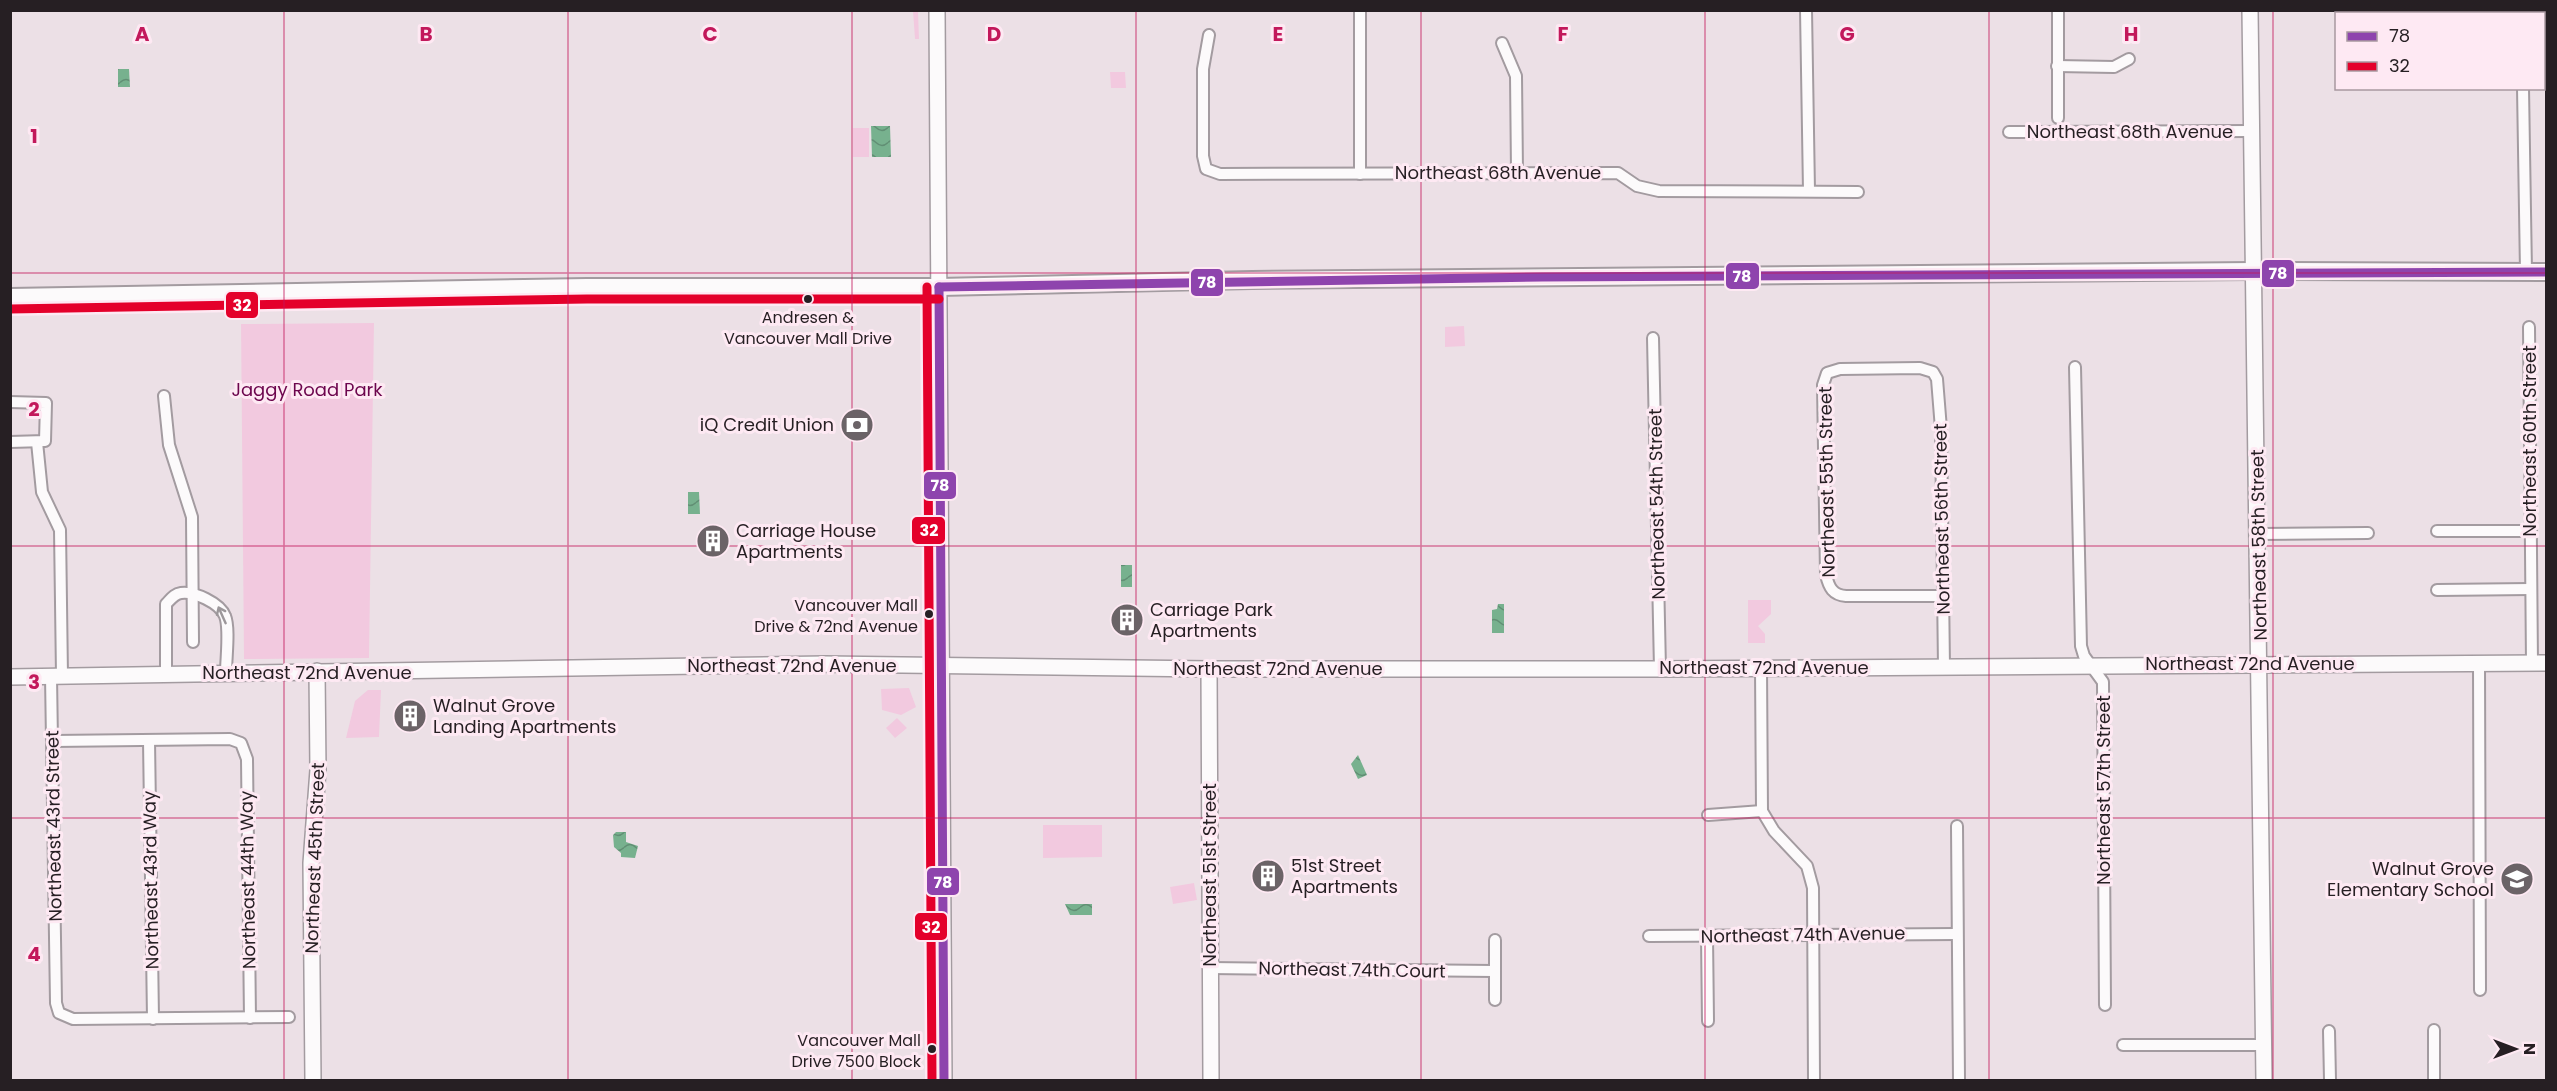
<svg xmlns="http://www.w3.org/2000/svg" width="2557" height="1091" font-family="Poppins,sans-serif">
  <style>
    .park { fill: #f2c9df }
    .water { fill: url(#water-waves) }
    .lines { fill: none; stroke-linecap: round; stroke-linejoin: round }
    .street-casing { stroke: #a39ba0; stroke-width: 14 }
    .secondary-casing { stroke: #a39ba0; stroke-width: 18 }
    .primary-casing { stroke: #a39ba0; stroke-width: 20 }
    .street { stroke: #fcfafb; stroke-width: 10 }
    .secondary { stroke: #fcfafb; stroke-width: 15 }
    .primary { stroke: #fcfafb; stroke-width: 16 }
    .bus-1-casing { stroke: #fee9f3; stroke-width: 14 }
    .bus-2-casing { stroke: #fee9f3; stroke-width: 14 }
    .bus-1 { stroke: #8e44ad; stroke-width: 9 }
    .bus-2 { stroke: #e4002b; stroke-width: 9 }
    .oneway { stroke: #9c979a }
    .grid { fill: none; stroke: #c2185b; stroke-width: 1.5; stroke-opacity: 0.55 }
    .bus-dot { fill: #261f23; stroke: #fee9f3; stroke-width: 2 }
    .labels { text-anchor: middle; stroke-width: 6; stroke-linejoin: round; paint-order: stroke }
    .bus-label { font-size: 16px; fill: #261f23; stroke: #fee9f3; text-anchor: end }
    .street-label { font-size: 18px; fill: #261f23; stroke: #fee9f3 }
    .park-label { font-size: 18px; fill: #6c054d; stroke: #fee9f3 }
    .poi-label { font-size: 18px; fill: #261f23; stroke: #fee9f3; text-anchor: start }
    .grid-label { font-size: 20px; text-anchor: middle; font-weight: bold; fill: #c2185b; stroke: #fee9f3; stroke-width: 6; stroke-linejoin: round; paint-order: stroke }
    .line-badge { stroke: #fee9f3; stroke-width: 2 }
    .badge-label { font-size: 16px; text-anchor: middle; font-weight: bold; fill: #fff }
  </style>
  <defs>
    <pattern id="water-waves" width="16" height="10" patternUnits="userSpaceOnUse" patternTransform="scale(1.5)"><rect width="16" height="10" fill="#77b18e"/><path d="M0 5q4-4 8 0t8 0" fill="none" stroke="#618f74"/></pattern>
  </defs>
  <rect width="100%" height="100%" fill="#ece0e6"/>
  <g class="park">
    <polygon points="913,11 918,11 919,39 915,39"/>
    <polygon points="1110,72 1125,72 1126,88 1111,88"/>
    <rect x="853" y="128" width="16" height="29"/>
    <polygon points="374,323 369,658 244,659 241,324"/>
    <polygon points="1464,326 1465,346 1445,347 1445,327"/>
    <polygon points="1748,600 1771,600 1771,614 1758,626 1765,634 1765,643 1748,643"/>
    <polygon points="909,688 916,707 901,715 882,710 881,689"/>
    <polygon points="368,690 381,690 379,737 346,738 355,701"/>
    <polygon points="897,718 907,728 895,738 886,728"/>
    <polygon points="1043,825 1102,825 1102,857 1043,858"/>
    <polygon points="1194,883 1197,900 1173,904 1170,887"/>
  </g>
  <g class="water">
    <polygon points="118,69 129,69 130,87 118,87"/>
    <polygon points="871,126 890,126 891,157 872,157"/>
    <polygon points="688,492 699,492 700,514 688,514"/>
    <rect x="1121" y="565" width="11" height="22"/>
    <polygon points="1498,604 1504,604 1504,633 1492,633 1492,610 1497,609"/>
    <polygon points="1358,755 1367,775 1358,779 1351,764"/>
    <polygon points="616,832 626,832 626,842 638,846 635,858 621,857 621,853 614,847 613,835"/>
    <polygon points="1065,904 1092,904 1092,915 1070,915"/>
  </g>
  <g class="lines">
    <defs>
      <g id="street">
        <polyline points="1360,10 1360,174"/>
        <polyline points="1806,10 1809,191"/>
        <polyline points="2058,10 2058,118"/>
        <polyline points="2522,10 2522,14"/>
        <polyline points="1209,35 1203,69 1203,156 1206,169 1220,174 1618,173 1637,186 1659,191 1858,192"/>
        <polyline points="1502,43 1516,76 1517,172"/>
        <polyline points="2057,66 2114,67 2129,59"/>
        <polyline points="2523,88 2526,272"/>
        <polyline points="2009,132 2252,131"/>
        <polyline points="2529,327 2532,663"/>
        <polyline points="1653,338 1660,669"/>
        <polyline points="2075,367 2081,646 2084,656 2103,682 2105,1005"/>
        <polyline points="164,396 169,445 192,517 193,642"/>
        <polyline points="10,402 46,403 45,441 10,442"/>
        <polyline points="37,442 42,492 60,530 62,676"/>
        <polyline points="2437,531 2531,531"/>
        <polyline points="2259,534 2368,533"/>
        <polyline points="2437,590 2531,589"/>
        <path d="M1943,596H1846C1833,595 1829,588 1826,575L1823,385L1827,373L1840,369L1920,368L1933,372L1937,379L1941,429L1944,667"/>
        <polyline points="2479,663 2480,990"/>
        <polyline points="1761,668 1762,811 1774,831 1807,866 1813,888 1814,1080"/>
        <path d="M166,674V604C171,599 174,594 181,593C194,591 220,603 225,616C230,628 226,658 226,673"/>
        <polyline points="51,676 56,1003 59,1013 73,1019 289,1017"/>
        <polyline points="149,740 153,1019"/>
        <polyline points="53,741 230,739 241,743 247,759 250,1018"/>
        <polyline points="1708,815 1762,811"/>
        <polyline points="1957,826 1959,1080"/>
        <polyline points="1649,936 1957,934"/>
        <polyline points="1707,936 1708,1021"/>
        <polyline points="1495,940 1495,1000"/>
        <polyline points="1210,968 1494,971"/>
        <polyline points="2434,1030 2434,1080"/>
        <polyline points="2329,1031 2330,1080"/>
        <polyline points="2123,1045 2263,1045"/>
      </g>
      <g id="secondary">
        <polyline points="937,10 944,1080"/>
        <polyline points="2250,10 2264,1080"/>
        <polyline points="1209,669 1211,1080"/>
        <polyline points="10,677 825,664 1209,669 1660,669 2546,663"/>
        <polyline points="313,1080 311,863 318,770 317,671"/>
      </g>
      <polyline id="primary" points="10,297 587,287 939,287 1252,280 2253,271 2546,272"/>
    </defs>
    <use href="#street" class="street-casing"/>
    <use href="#secondary" class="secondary-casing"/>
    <use href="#primary" class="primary-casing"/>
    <use href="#street" class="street"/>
    <use href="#secondary" class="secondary"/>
    <use href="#primary" class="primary"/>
    <defs>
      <g id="bus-1">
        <polyline points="939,287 1542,277 2546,272"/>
        <polyline points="939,287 944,1080"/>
      </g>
      <g id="bus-2">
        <polyline points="927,287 932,1080"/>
        <polyline points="10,309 587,299 939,299"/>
      </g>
    </defs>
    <use href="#bus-1" class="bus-1-casing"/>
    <use href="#bus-2" class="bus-2-casing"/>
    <use href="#bus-1" class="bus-1"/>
    <use href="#bus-2" class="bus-2"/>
  </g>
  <defs><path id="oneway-shaft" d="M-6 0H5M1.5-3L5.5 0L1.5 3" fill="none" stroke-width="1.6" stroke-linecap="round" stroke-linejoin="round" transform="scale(1.5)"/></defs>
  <use class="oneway" href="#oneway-shaft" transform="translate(222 615) rotate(-114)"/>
  <path class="grid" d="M284,10V1080M568,10V1080M852,10V1080M1136,10V1080M1421,10V1080M1705,10V1080M1989,10V1080M2273,10V1080M10,273H2546M10,546H2546M10,818H2546"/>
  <defs>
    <symbol id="bank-disc" viewBox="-11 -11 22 22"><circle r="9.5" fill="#6b6367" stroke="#fee9f3"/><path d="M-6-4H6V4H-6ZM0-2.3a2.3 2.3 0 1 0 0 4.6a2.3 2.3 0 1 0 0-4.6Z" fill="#fff"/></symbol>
    <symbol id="building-disc" viewBox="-11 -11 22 22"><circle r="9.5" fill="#6b6367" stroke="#fee9f3"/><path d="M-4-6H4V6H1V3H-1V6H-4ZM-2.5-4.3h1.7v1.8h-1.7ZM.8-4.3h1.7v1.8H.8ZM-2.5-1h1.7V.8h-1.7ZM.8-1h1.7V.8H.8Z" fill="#fff"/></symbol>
    <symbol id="school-disc" viewBox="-11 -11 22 22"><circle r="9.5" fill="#6b6367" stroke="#fee9f3"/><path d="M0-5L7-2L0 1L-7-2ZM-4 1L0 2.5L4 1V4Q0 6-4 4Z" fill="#fff"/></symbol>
  </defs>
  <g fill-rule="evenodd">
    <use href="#bank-disc" x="838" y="406" width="38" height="38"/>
    <use href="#building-disc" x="694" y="522" width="38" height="38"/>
    <use href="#building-disc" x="1108" y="601" width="38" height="38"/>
    <use href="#building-disc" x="391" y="697" width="38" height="38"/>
    <use href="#building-disc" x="1249" y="857" width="38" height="38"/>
    <use href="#school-disc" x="2498" y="860" width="38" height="38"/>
  </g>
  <g class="bus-dot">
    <circle cx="808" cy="299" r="5"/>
    <circle cx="929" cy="614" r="5"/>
    <circle cx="932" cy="1049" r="5"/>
  </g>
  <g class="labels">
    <g class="bus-label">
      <text x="808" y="323" text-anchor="middle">Andresen &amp;<tspan x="808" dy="21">Vancouver Mall Drive</tspan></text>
      <text x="918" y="611">Vancouver Mall<tspan x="918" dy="21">Drive &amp; 72nd Avenue</tspan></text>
      <text x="921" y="1046">Vancouver Mall<tspan x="921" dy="21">Drive 7500 Block</tspan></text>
    </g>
    <g class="street-label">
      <text x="2130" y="138">Northeast 68th Avenue</text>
      <text x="1498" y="179">Northeast 68th Avenue</text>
      <text transform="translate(2530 441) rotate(-90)" y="6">Northeast 60th Street</text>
      <text transform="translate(1827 482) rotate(-91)" y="6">Northeast 55th Street</text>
      <text transform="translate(1657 504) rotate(-91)" y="6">Northeast 54th Street</text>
      <text transform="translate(1942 519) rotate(-91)" y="6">Northeast 56th Street</text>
      <text transform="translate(2259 545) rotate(-91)" y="6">Northeast 58th Street</text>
      <text x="2250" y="670">Northeast 72nd Avenue</text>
      <text x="792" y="672">Northeast 72nd Avenue</text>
      <text x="1764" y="674">Northeast 72nd Avenue</text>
      <text x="1278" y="675">Northeast 72nd Avenue</text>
      <text x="307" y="679">Northeast 72nd Avenue</text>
      <text transform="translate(2104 790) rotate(-90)" y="6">Northeast 57th Street</text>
      <text transform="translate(54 826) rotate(-91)" y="6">Northeast 43rd Street</text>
      <text transform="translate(315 858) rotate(-88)" y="6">Northeast 45th Street</text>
      <text transform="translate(1210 875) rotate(-90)" y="6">Northeast 51st Street</text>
      <text transform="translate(151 880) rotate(-91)" y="6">Northeast 43rd Way</text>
      <text transform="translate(248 880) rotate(-91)" y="6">Northeast 44th Way</text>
      <text transform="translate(1803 935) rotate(-1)" y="6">Northeast 74th Avenue</text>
      <text transform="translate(1352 970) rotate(1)" y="6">Northeast 74th Court</text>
    </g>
    <g class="park-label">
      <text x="307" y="396">Jaggy Road Park</text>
    </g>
    <g class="poi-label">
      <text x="834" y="431" text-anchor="end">iQ Credit Union</text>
      <text x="736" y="537">Carriage House<tspan x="736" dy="21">Apartments</tspan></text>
      <text x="1150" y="616">Carriage Park<tspan x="1150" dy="21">Apartments</tspan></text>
      <text x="433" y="712">Walnut Grove<tspan x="433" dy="21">Landing Apartments</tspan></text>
      <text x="1291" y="872">51st Street<tspan x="1291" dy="21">Apartments</tspan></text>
      <text x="2494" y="875" text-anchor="end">Walnut Grove<tspan x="2494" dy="21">Elementary School</tspan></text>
    </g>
  </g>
  <g class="grid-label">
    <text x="142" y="41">A</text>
    <text x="426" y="41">B</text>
    <text x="710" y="41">C</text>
    <text x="994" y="41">D</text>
    <text x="1278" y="41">E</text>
    <text x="1563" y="41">F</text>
    <text x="1847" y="41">G</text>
    <text x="2131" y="41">H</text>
    <text x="34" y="143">1</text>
    <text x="34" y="416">2</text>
    <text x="34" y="689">3</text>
    <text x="34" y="961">4</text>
  </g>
  <g class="line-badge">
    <rect x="2261" y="259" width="34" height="29" rx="6" fill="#8e44ad"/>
    <rect x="1725" y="262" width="35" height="28" rx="6" fill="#8e44ad"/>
    <rect x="1190" y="268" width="34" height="29" rx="6" fill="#8e44ad"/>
    <rect x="225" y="291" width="34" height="28" rx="6" fill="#e4002b"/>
    <rect x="923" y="471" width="34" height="29" rx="6" fill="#8e44ad"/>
    <rect x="911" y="516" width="35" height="29" rx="6" fill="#e4002b"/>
    <rect x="926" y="867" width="34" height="29" rx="6" fill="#8e44ad"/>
    <rect x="914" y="912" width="34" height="29" rx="6" fill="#e4002b"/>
  </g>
  <g class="badge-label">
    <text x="2278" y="279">78</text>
    <text x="1742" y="282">78</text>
    <text x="1207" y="288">78</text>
    <text x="242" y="311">32</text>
    <text x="940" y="491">78</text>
    <text x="929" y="536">32</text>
    <text x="943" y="888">78</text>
    <text x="931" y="933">32</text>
  </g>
  <rect width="2557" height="1091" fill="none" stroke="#261f23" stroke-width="24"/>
  <rect x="2335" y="12" width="210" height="78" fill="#fee9f3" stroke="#a898a0" stroke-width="1.5"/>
  <rect x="2347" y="32" width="30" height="9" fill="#8e44ad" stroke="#a898a0" stroke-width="1.5"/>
  <text x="2389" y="42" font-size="18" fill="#261f23">78</text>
  <rect x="2347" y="62" width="30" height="9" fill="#e4002b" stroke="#a898a0" stroke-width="1.5"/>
  <text x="2389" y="72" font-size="18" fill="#261f23">32</text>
  <g transform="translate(2515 1049) rotate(90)" stroke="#fee9f3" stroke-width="4.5" paint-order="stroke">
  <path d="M0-4.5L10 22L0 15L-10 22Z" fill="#261f23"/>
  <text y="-9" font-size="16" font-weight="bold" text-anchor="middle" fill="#261f23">N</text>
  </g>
</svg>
